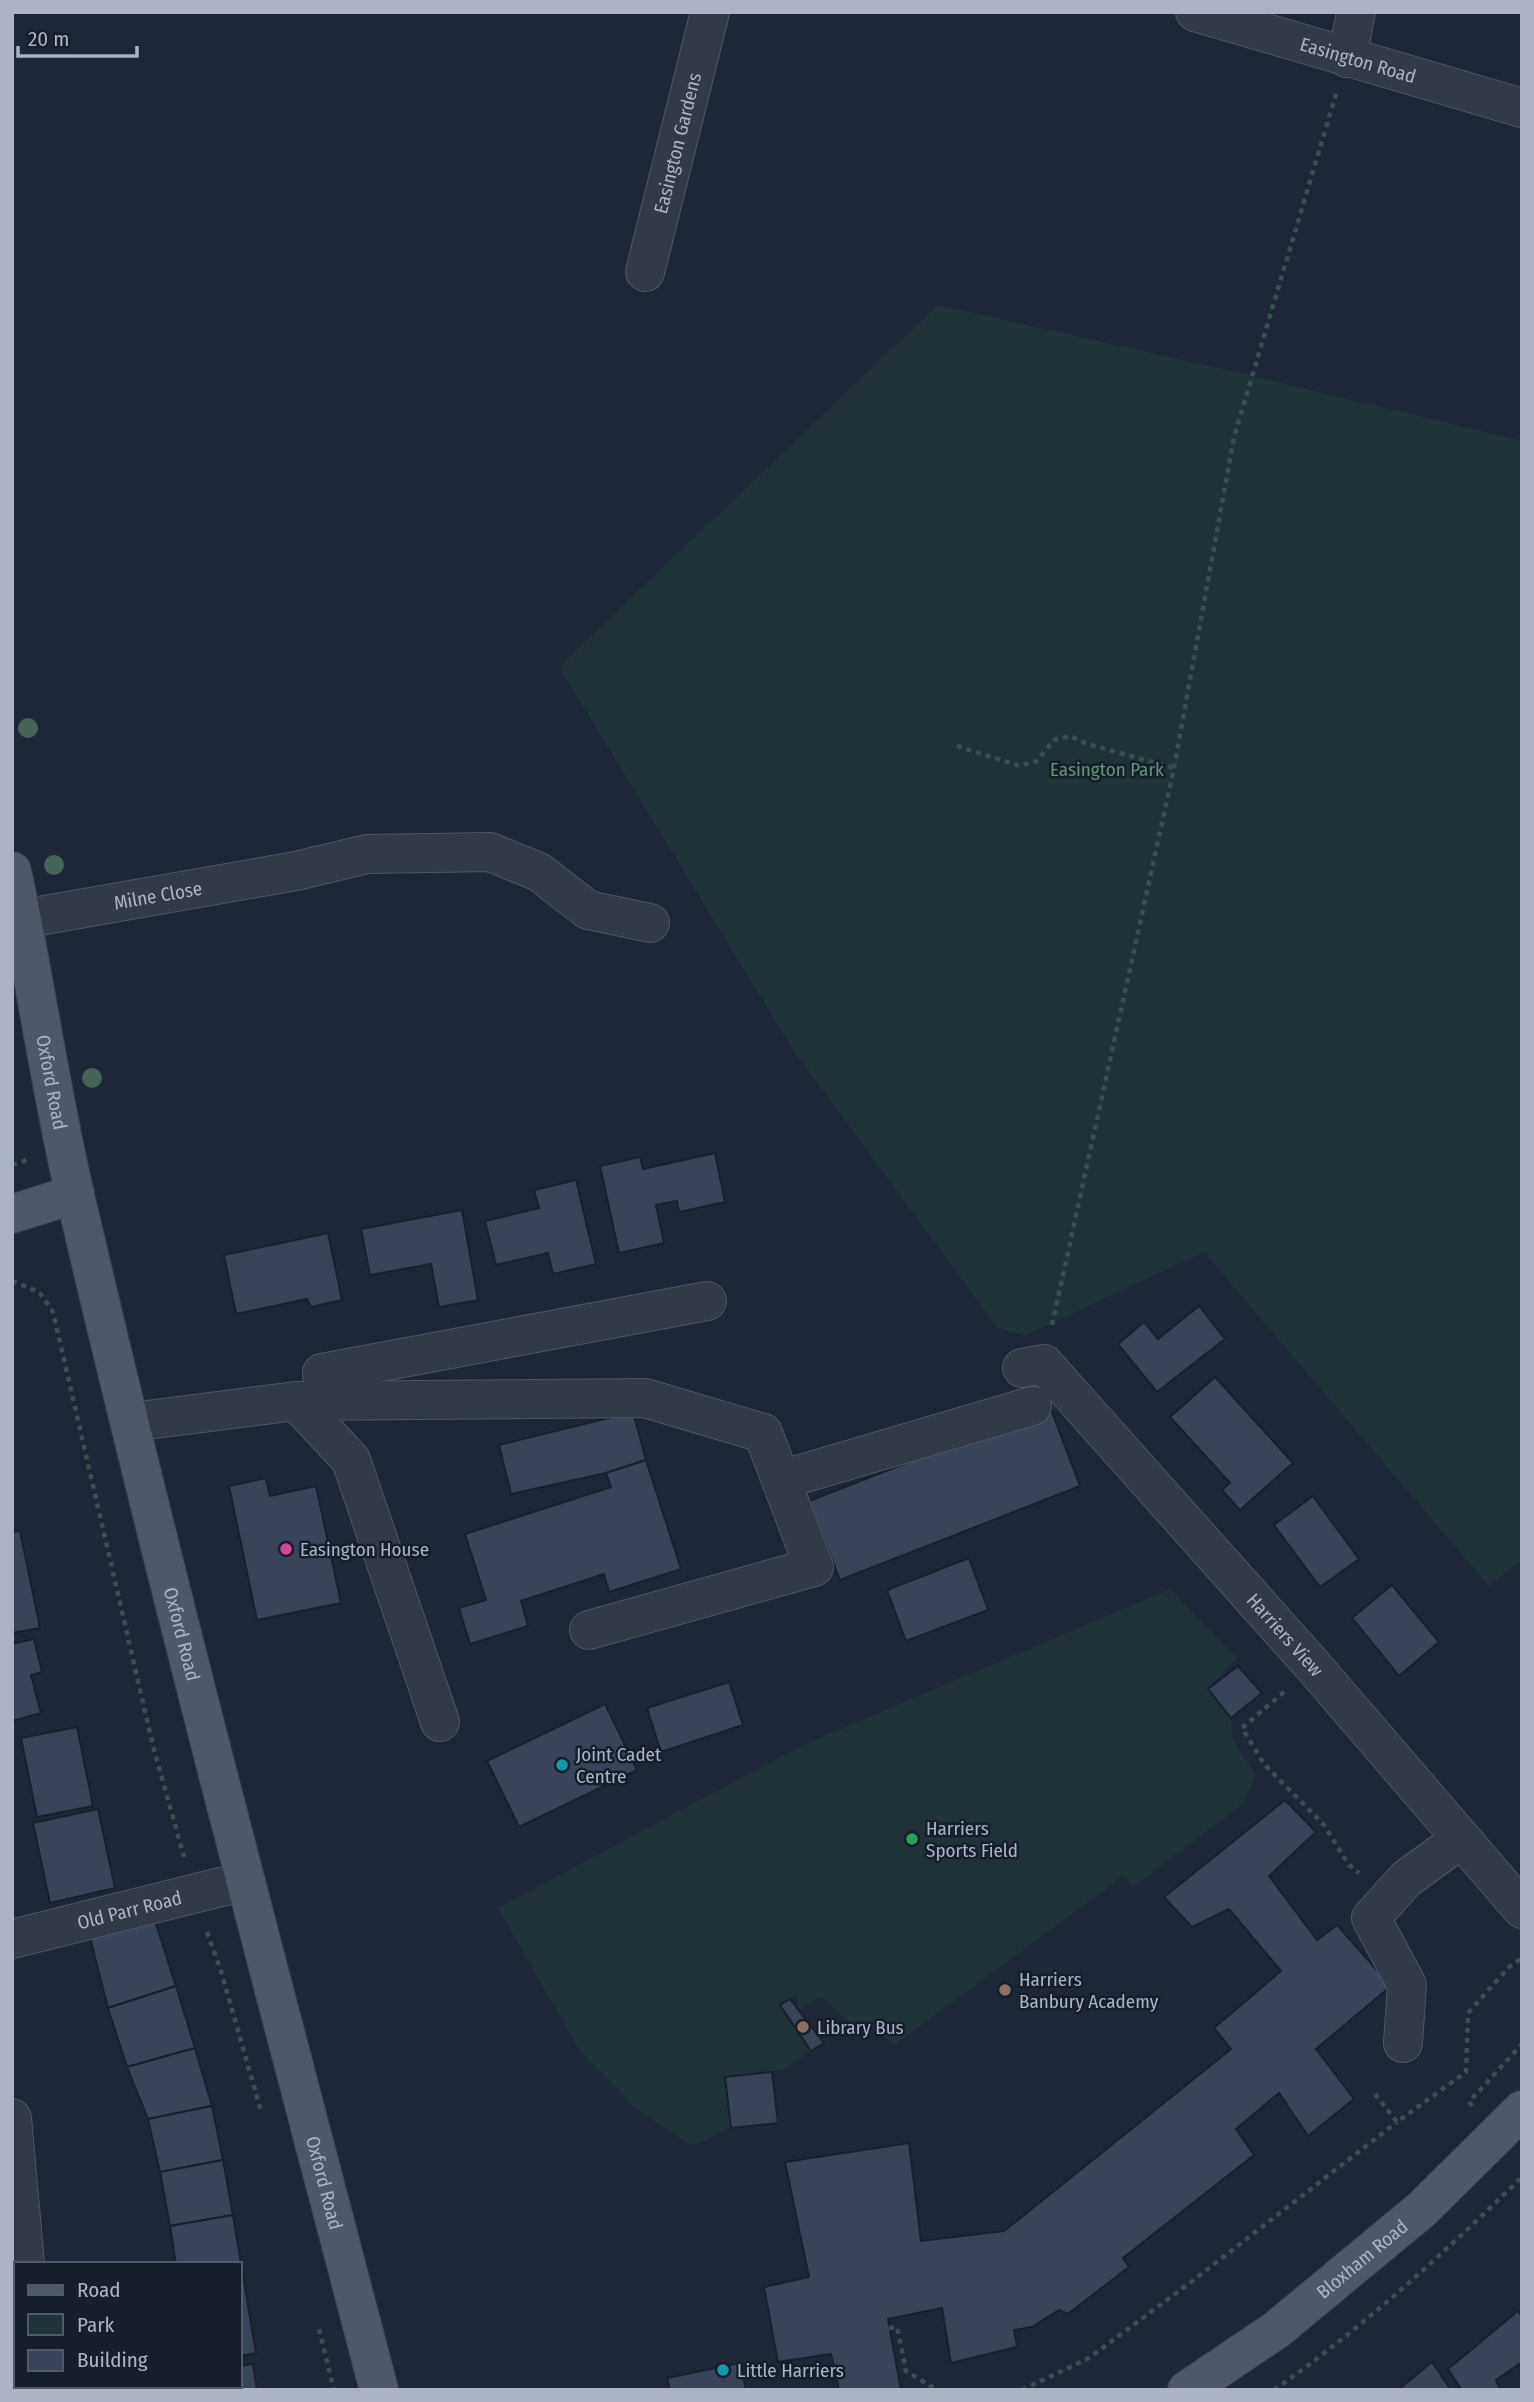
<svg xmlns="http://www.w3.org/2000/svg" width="1534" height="2402" font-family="'Fira Sans Condensed',sans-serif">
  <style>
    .green { fill: #203338 }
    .building { fill: #3a4458; stroke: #19202d; stroke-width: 2 }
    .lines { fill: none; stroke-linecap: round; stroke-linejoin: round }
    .minor-casing { stroke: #4f5666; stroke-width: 40 }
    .major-casing { stroke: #3b4251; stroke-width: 40 }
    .path { stroke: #3a4f52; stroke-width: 4.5; stroke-dasharray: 5 5; stroke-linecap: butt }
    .minor { stroke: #323947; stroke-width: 38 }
    .major { stroke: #4f5868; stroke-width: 38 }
    .tree { fill: #436457 }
    .hotel-dot { fill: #d1479c; stroke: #171e2b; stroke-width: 2.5 }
    .culture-dot { fill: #0f9aa8; stroke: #171e2b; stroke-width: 2.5 }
    .leisure-dot { fill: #2e9e5b; stroke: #171e2b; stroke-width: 2.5 }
    .education-dot { fill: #8d6e63; stroke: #171e2b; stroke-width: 2.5 }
    .labels { text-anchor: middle; stroke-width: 5; stroke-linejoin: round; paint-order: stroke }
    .street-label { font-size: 19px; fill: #abb3c5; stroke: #171e2b }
    .park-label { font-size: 19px; fill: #629572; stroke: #171e2b }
    .poi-label { font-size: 19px; fill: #abb3c5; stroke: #171e2b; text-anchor: start }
  </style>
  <rect width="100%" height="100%" fill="#1e2737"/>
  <g class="green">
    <polygon points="938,305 1240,373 1522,441 1522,1559 1489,1586 1204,1252 1024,1336 997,1327 792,1048 559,667"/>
    <polygon points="1170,1589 1237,1658 1208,1689 1231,1718 1233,1740 1256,1776 1245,1802 1133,1887 1123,1876 894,2045 869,2023 851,2025 821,1996 799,2010 797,1994 780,2005 811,2051 784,2069 725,2077 731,2128 692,2146 638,2110 580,2051 498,1908 803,1745"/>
  </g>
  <g class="building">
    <polygon points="715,1153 725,1202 679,1212 677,1201 656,1205 664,1243 619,1253 600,1166 640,1157 643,1169"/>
    <polygon points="576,1180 596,1264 553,1274 548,1253 496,1265 485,1221 539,1208 534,1190"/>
    <polygon points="462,1210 478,1300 439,1307 431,1264 370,1275 361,1229"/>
    <polygon points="328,1233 342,1300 311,1307 307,1299 236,1314 224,1255"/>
    <polygon points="1199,1306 1225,1339 1157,1392 1118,1344 1144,1322 1158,1339"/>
    <polygon points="1215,1377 1293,1463 1240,1510 1222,1490 1230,1483 1170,1417"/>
    <polygon points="1050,1407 1080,1486 840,1580 809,1501"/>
    <polygon points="633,1412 646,1460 606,1473 511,1494 499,1445"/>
    <polygon points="646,1460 681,1569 609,1592 604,1574 521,1601 528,1626 470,1644 459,1608 486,1600 465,1534 611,1487 606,1473"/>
    <polygon points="266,1478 270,1496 316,1486 341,1603 257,1620 229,1486"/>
    <polygon points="1313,1496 1359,1559 1320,1587 1274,1525"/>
    <polygon points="20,1531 40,1628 12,1633 12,1532"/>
    <polygon points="969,1558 988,1610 906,1641 887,1590"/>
    <polygon points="1392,1585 1439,1642 1399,1676 1352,1618"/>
    <polygon points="34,1639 42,1672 31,1675 41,1713 12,1721 12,1644"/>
    <polygon points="1238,1666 1262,1693 1231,1718 1208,1689"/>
    <polygon points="729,1682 743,1725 661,1752 647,1708"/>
    <polygon points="605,1704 637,1770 519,1827 487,1761"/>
    <polygon points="77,1727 93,1806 37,1817 21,1738"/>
    <polygon points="1285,1800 1316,1832 1269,1876 1317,1940 1337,1925 1391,1986 1316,2049 1354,2099 1308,2136 1279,2093 1236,2129 1254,2155 1123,2258 1129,2267 1068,2314 1059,2310 1032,2327 1014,2330 1017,2347 951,2363 942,2308 888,2319 901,2390 839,2390 831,2354 778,2362 764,2287 809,2277 785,2162 909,2143 921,2241 1004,2231 1231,2049 1214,2028 1281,1971 1229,1909 1192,1927 1164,1897"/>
    <polygon points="98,1809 115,1888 50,1903 33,1823"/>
    <polygon points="154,1918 176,1986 108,2008 89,1934"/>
    <polygon points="176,1986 195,2048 127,2067 108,2008"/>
    <polygon points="790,1999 824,2043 811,2051 780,2005"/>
    <polygon points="195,2048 212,2106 148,2119 127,2067"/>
    <polygon points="772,2072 778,2123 731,2128 725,2077"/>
    <polygon points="212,2106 223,2160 160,2172 148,2119"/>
    <polygon points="223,2160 233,2215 170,2226 160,2172"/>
    <polygon points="233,2215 256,2353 240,2356 240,2264 176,2264 170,2226"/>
    <polygon points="1518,2311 1522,2317 1522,2362 1496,2380 1500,2390 1462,2390 1448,2369"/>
    <polygon points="1432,2362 1451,2390 1398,2390"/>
    <polygon points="740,2363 746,2390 670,2390 667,2378"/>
    <polygon points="253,2364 257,2390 195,2390 195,2386 240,2386 240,2366"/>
  </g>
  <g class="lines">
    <defs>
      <g id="minor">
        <path id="s1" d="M1195,12L1522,108"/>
        <polyline points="1347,58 1356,12"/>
        <path id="s2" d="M645,272L710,12"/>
        <path id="s3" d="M22,919L296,871L367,854L490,852L539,872L588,910L650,923"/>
        <path id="s4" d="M1022,1368L1044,1364L1314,1667L1522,1909"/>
        <polyline points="325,1400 322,1373 707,1301"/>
        <polyline points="296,1401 351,1460 440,1722"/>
        <polyline points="131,1422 296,1401 645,1398 763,1433 814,1567 589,1630"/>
        <polyline points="781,1480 1032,1406"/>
        <path id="s5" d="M12,1939L245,1881"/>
        <polyline points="1403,2043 1407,1985 1371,1918 1406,1879 1461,1839"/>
        <polyline points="12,2118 25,2264"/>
        <polyline points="31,2390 31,2386"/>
      </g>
      <g id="major">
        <path id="s6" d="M12,871C35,978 50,1088 75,1195C168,1595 275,1992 379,2390"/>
        <polyline points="12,1214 75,1194"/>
        <path id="s7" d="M1187,2390L1276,2330L1421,2210L1522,2110"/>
      </g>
    </defs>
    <use href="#minor" class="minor-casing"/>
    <use href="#major" class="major-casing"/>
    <g class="path">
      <polyline points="957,746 1020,766 1037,761 1054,740 1070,736 1087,744 1174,768"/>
      <polyline points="12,1165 27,1160"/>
      <polyline points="12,1281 39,1292 53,1312 153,1746 184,1857"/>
      <polyline points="1052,1325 1174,768 1234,437 1336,94"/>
      <polyline points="1284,1692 1242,1728 1264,1764 1324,1825 1349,1865 1359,1873"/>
      <polyline points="207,1932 221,1971 261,2111"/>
      <polyline points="1375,2094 1397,2122 1466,2072 1468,2013 1509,1967 1522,1958"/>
      <polyline points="1472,2106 1469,2102 1522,2044"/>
      <polyline points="889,2328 897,2327 906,2371 937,2390"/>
      <polyline points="319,2329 334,2390"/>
      <polyline points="1022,2390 1089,2358 1191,2282 1397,2122"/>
      <path d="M1274,2390C1364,2327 1444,2253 1522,2177"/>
    </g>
    <use href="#minor" class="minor"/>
    <use href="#major" class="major"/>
  </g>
  <g class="tree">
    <circle cx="28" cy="728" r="10"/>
    <circle cx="54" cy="865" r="10"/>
    <circle cx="92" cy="1078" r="10"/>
  </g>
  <circle class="hotel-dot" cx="286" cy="1549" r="7"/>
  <g class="culture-dot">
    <circle cx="562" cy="1765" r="7"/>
    <circle cx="723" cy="2370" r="7"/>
  </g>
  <circle class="leisure-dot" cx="912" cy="1839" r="7"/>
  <g class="education-dot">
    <circle cx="1005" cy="1990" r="7"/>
    <circle cx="803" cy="2027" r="7"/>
  </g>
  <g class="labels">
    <g class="street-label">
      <text dy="7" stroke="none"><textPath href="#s1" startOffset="170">Easington Road</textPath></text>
      <text dy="7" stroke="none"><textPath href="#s2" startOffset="133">Easington Gardens</textPath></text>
      <text dy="7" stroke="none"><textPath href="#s3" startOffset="138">Milne Close</textPath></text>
      <text dy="7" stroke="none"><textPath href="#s6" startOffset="215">Oxford Road</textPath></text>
      <text dy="7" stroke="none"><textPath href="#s6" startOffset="782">Oxford Road</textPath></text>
      <text dy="7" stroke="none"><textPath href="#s4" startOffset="385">Harriers View</textPath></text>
      <text dy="7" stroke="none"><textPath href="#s5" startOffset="121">Old Parr Road</textPath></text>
      <text dy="7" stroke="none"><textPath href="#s6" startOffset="1349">Oxford Road</textPath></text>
      <text dy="7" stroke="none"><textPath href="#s7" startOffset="219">Bloxham Road</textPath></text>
    </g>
    <g class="park-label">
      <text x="1107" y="776">Easington Park</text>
    </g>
    <g class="poi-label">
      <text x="300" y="1556">Easington House</text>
      <text x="576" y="1761">Joint Cadet<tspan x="576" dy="22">Centre</tspan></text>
      <text x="926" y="1835">Harriers<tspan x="926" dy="22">Sports Field</tspan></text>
      <text x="1019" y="1986">Harriers<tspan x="1019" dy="22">Banbury Academy</tspan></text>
      <text x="817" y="2034">Library Bus</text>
      <text x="737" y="2377">Little Harriers</text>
    </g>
  </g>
  <rect width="1534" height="2402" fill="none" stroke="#abb3c5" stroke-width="28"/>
  <rect x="14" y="2262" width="228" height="126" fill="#171e2b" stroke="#525a69" stroke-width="2"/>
  <rect x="28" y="2285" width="35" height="10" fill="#4f5868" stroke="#525a69" stroke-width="2"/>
  <text x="77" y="2297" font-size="21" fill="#abb3c5">Road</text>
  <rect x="28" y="2314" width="35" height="21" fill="#203338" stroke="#525a69" stroke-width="2"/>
  <text x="77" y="2332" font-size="21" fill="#abb3c5">Park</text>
  <rect x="28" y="2350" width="35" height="21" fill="#3a4458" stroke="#525a69" stroke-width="2"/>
  <text x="77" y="2367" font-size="21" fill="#abb3c5">Building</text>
  <path d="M18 46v10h119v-10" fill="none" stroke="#abb3c5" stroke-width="3.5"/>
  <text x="28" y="46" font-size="21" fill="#abb3c5" stroke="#171e2b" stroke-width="5" paint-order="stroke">20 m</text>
</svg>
